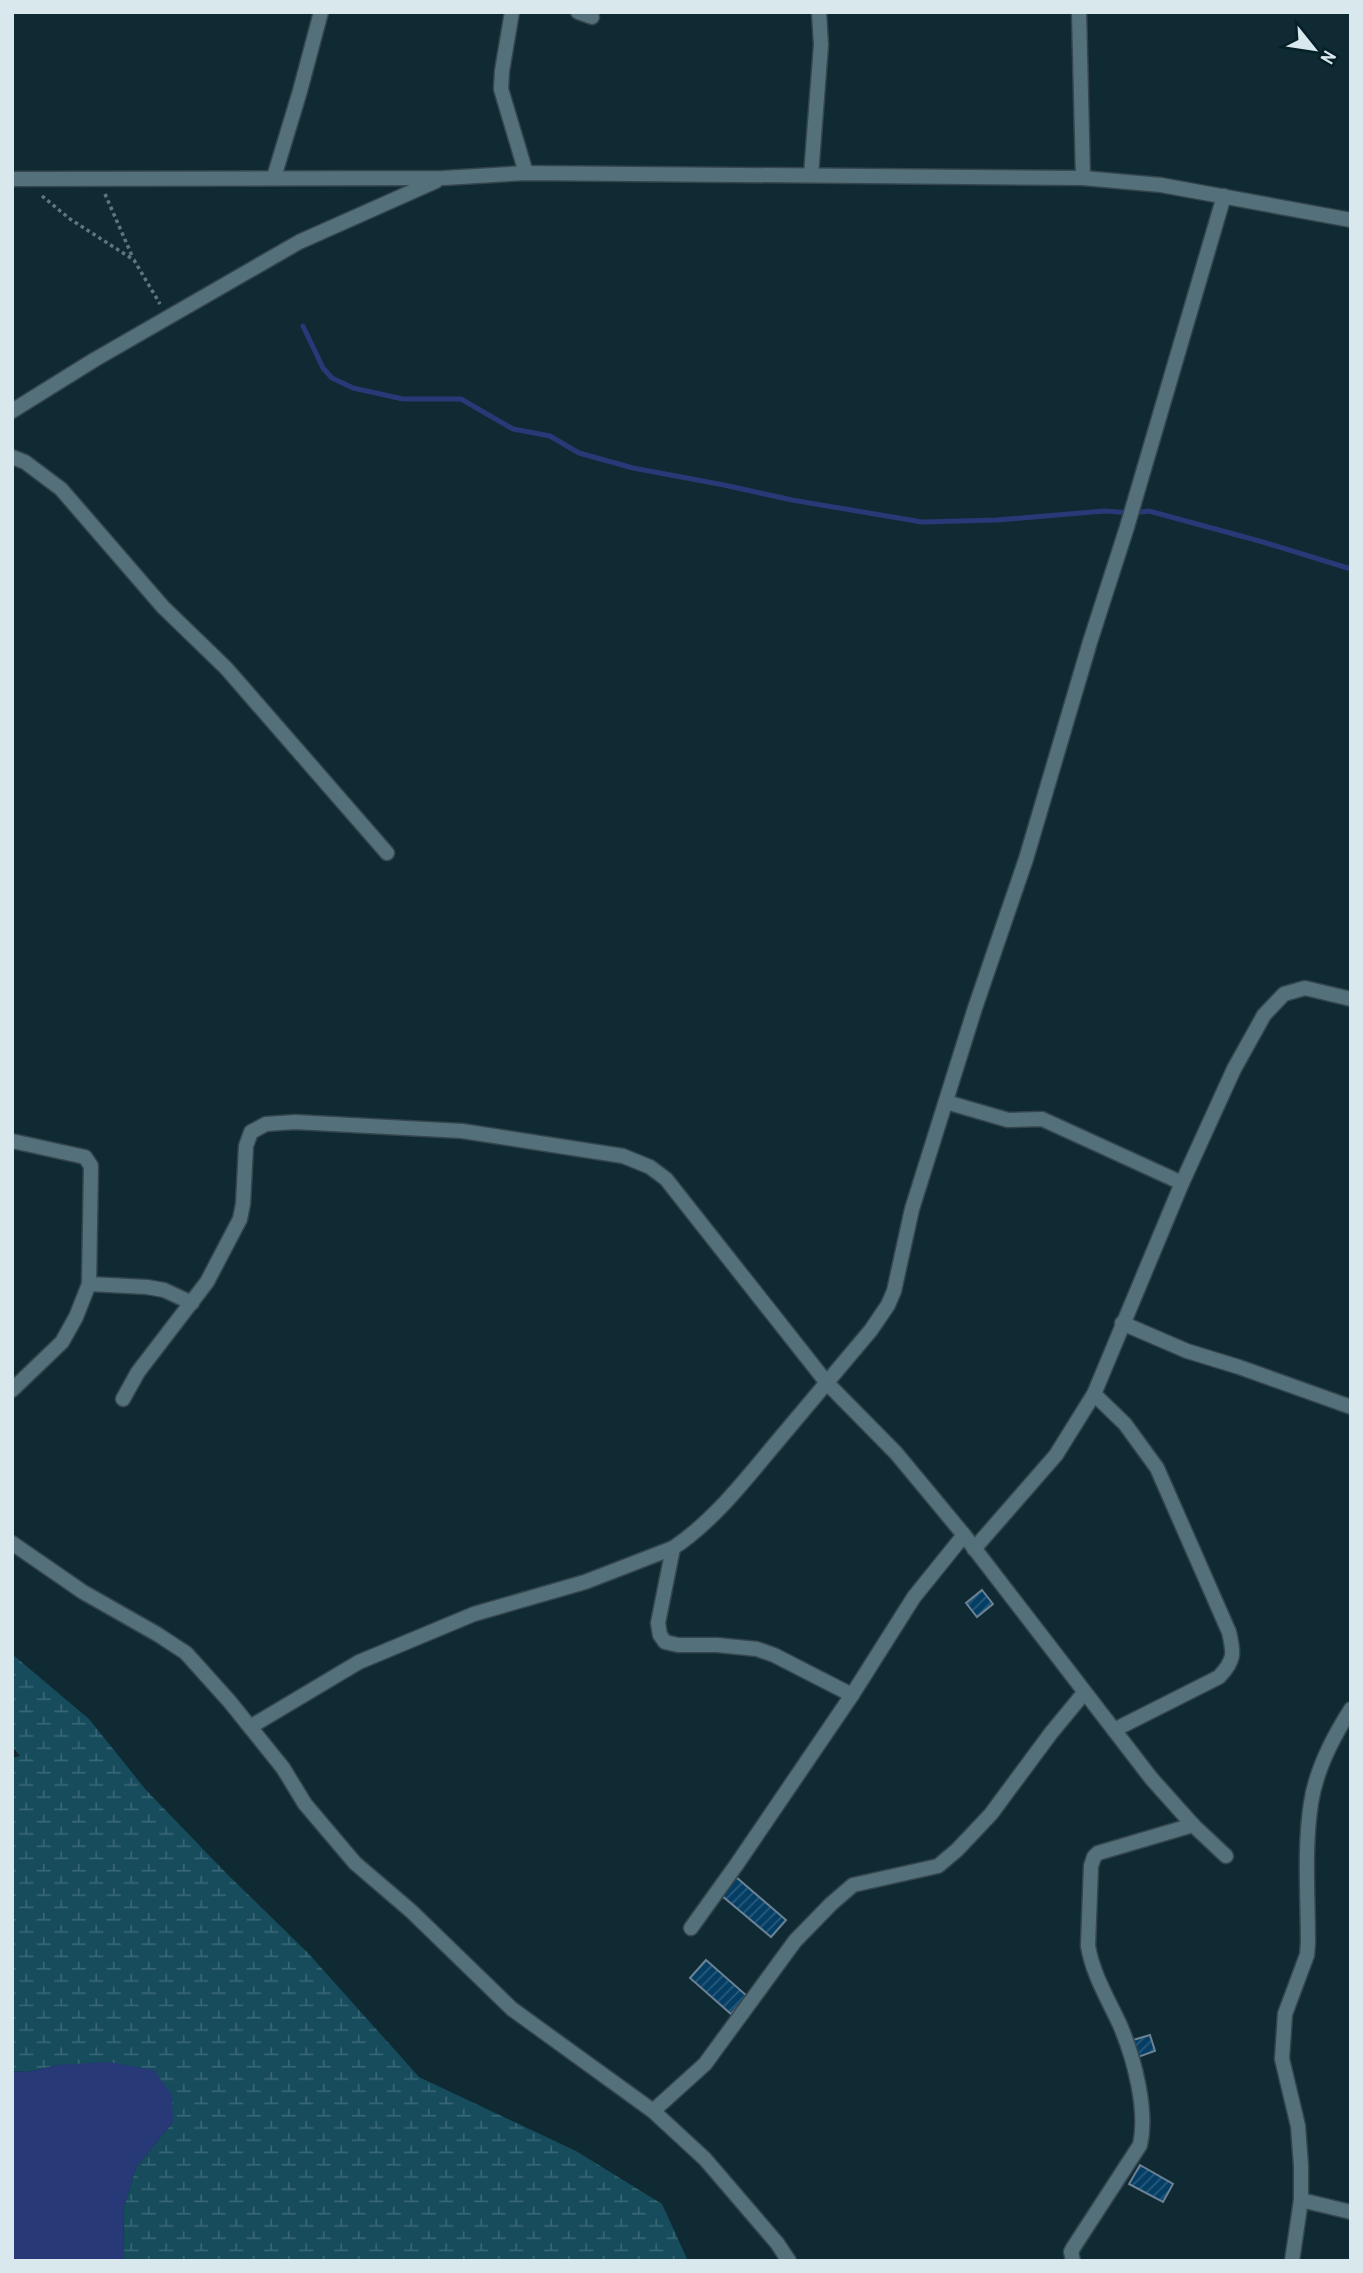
<svg xmlns="http://www.w3.org/2000/svg" width="1363" height="2273" font-family="'Archivo Narrow',sans-serif">
  <style>
    .wetland { fill: url(#wetland-marsh) }
    .water { fill: #283977 }
    .lines { fill: none; stroke-linecap: round; stroke-linejoin: round }
    .stream { stroke: #283977; stroke-width: 5 }
    .building { fill: url(#building-hatch); stroke: #6c8193; stroke-width: 2 }
    .minor-casing { stroke: #34454d; stroke-width: 17 }
    .path { stroke: #60767e; stroke-width: 3.5; stroke-dasharray: 3.5 3.5; stroke-linecap: butt }
    .minor { stroke: #54707a; stroke-width: 14 }
  </style>
  <defs>
    <pattern id="wetland-marsh" width="20" height="14" patternUnits="userSpaceOnUse" patternTransform="scale(1.75)"><rect width="20" height="14" fill="#164c5c"/><path d="M1 5h8M5 5V1M11 12h8M15 12V8" fill="none" stroke="#376674"/></pattern>
    <pattern id="building-hatch" width="6" height="6" patternUnits="userSpaceOnUse" patternTransform="scale(1.75)"><rect width="6" height="6" fill="#043e65"/><path d="M-1 1l2-2M0 6l6-6M5 7l2-2" fill="none" stroke="#285a7b"/></pattern>
  </defs>
  <rect width="100%" height="100%" fill="#0f2a33"/>
  <polygon class="wetland" points="12,1654 89,1719 146,1790 227,1874 308,1953 419,2077 576,2151 662,2204 688,2261 123,2261 124,2207 136,2167 173,2122 58,2065 28,2072 12,2071 12,1758 20,1756 12,1746"/>
  <polygon class="water" points="108,2062 154,2070 172,2095 173,2122 136,2167 124,2207 123,2261 12,2261 12,2071 28,2072 58,2065"/>
  <g class="lines">
    <polyline class="stream" points="303,326 323,368 332,378 353,388 403,399 461,399 513,429 550,436 579,453 633,468 724,485 792,500 922,522 997,520 1104,511 1133,513 1149,511 1263,542 1351,569"/>
  </g>
  <g class="building">
    <polygon points="982,1590 993,1604 977,1617 966,1603"/>
    <polygon points="736,1877 786,1920 771,1937 721,1895"/>
    <polygon points="706,1960 747,1996 731,2014 690,1978"/>
    <polygon points="1150,2035 1155,2051 1138,2057 1133,2040"/>
    <polygon points="1140,2165 1173,2184 1163,2202 1129,2184"/>
  </g>
  <g class="lines">
    <defs>
      <g id="minor">
        <polyline points="512,12 502,71 501,89 526,173"/>
        <polyline points="578,12 592,17"/>
        <polyline points="1079,12 1083,178"/>
        <polyline points="811,175 821,45 819,12"/>
        <polyline points="274,177 300,91 321,12"/>
        <polyline points="12,179 444,178 526,173 1083,178 1161,185 1351,220"/>
        <polyline points="12,411 94,360 299,242 436,181"/>
        <polyline points="12,457 25,462 61,489 163,607 226,668 387,853"/>
        <polyline points="946,1102 1008,1120 1042,1119 1182,1183"/>
        <polyline points="12,1141 85,1157 91,1166 89,1284 76,1317 62,1342 12,1390"/>
        <polyline points="89,1284 147,1287 164,1290 192,1303"/>
        <polyline points="1122,1323 1187,1351 1239,1367 1351,1407"/>
        <path d="M1094,1394L1125,1424L1157,1468L1229,1632C1234,1653 1235,1660 1219,1677L1114,1730"/>
        <polyline points="123,1399 138,1372 207,1282 240,1219 243,1204 246,1146 251,1132 266,1124 295,1122 462,1131 623,1156 650,1167 666,1179 827,1383 896,1453 964,1535 1151,1778 1193,1825 1226,1856"/>
        <polyline points="12,1543 83,1592 157,1634 186,1653 230,1702 283,1768 305,1804 355,1863 411,1911 512,2009 653,2111 705,2159 777,2243 789,2261"/>
        <polyline points="673,1548 658,1623 660,1635 665,1642 678,1645 717,1645 757,1649 774,1655 852,1695"/>
        <polyline points="974,1549 1056,1455 1094,1394 1182,1183 1234,1069 1264,1015 1284,994 1305,988 1351,999"/>
        <path d="M250,1727L359,1662L474,1614L585,1582L673,1548C711,1523 742,1484 771,1449C804,1410 837,1370 871,1330L888,1305L894,1291L912,1209L975,1008L1026,859L1090,642L1127,527L1224,196"/>
        <polyline points="691,1928 737,1864 852,1695 914,1597 964,1535"/>
        <polyline points="653,2111 705,2064 795,1941 831,1904 853,1885 938,1866 957,1850 991,1814 1051,1733 1084,1693"/>
        <polyline points="1301,2200 1351,2212"/>
        <path d="M1073,2261L1071,2252L1073,2248L1140,2145C1148,2110 1134,2058 1120,2025C1108,1999 1093,1975 1088,1946L1091,1866L1094,1857L1098,1853L1193,1825"/>
        <path d="M1292,2261L1301,2200V2166L1298,2126L1282,2059L1285,2014L1307,1955L1308,1943C1308,1897 1304,1848 1311,1803C1316,1770 1333,1737 1351,1709"/>
      </g>
    </defs>
    <use href="#minor" class="minor-casing"/>
    <g class="path">
      <polyline points="105,194 133,258"/>
      <polyline points="42,196 70,219 134,260 160,304"/>
    </g>
    <use href="#minor" class="minor"/>
  </g>
  <rect width="1363" height="2273" fill="none" stroke="#d8e8ed" stroke-width="28"/>
  <g transform="translate(1314 49) rotate(120)" stroke="#052029" stroke-width="5" paint-order="stroke">
  <path d="M0-5L12 26L0 18L-12 26Z" fill="#d8e8ed"/>
  <text y="-10" font-size="19" font-weight="bold" text-anchor="middle" fill="#d8e8ed">N</text>
  </g>
</svg>
